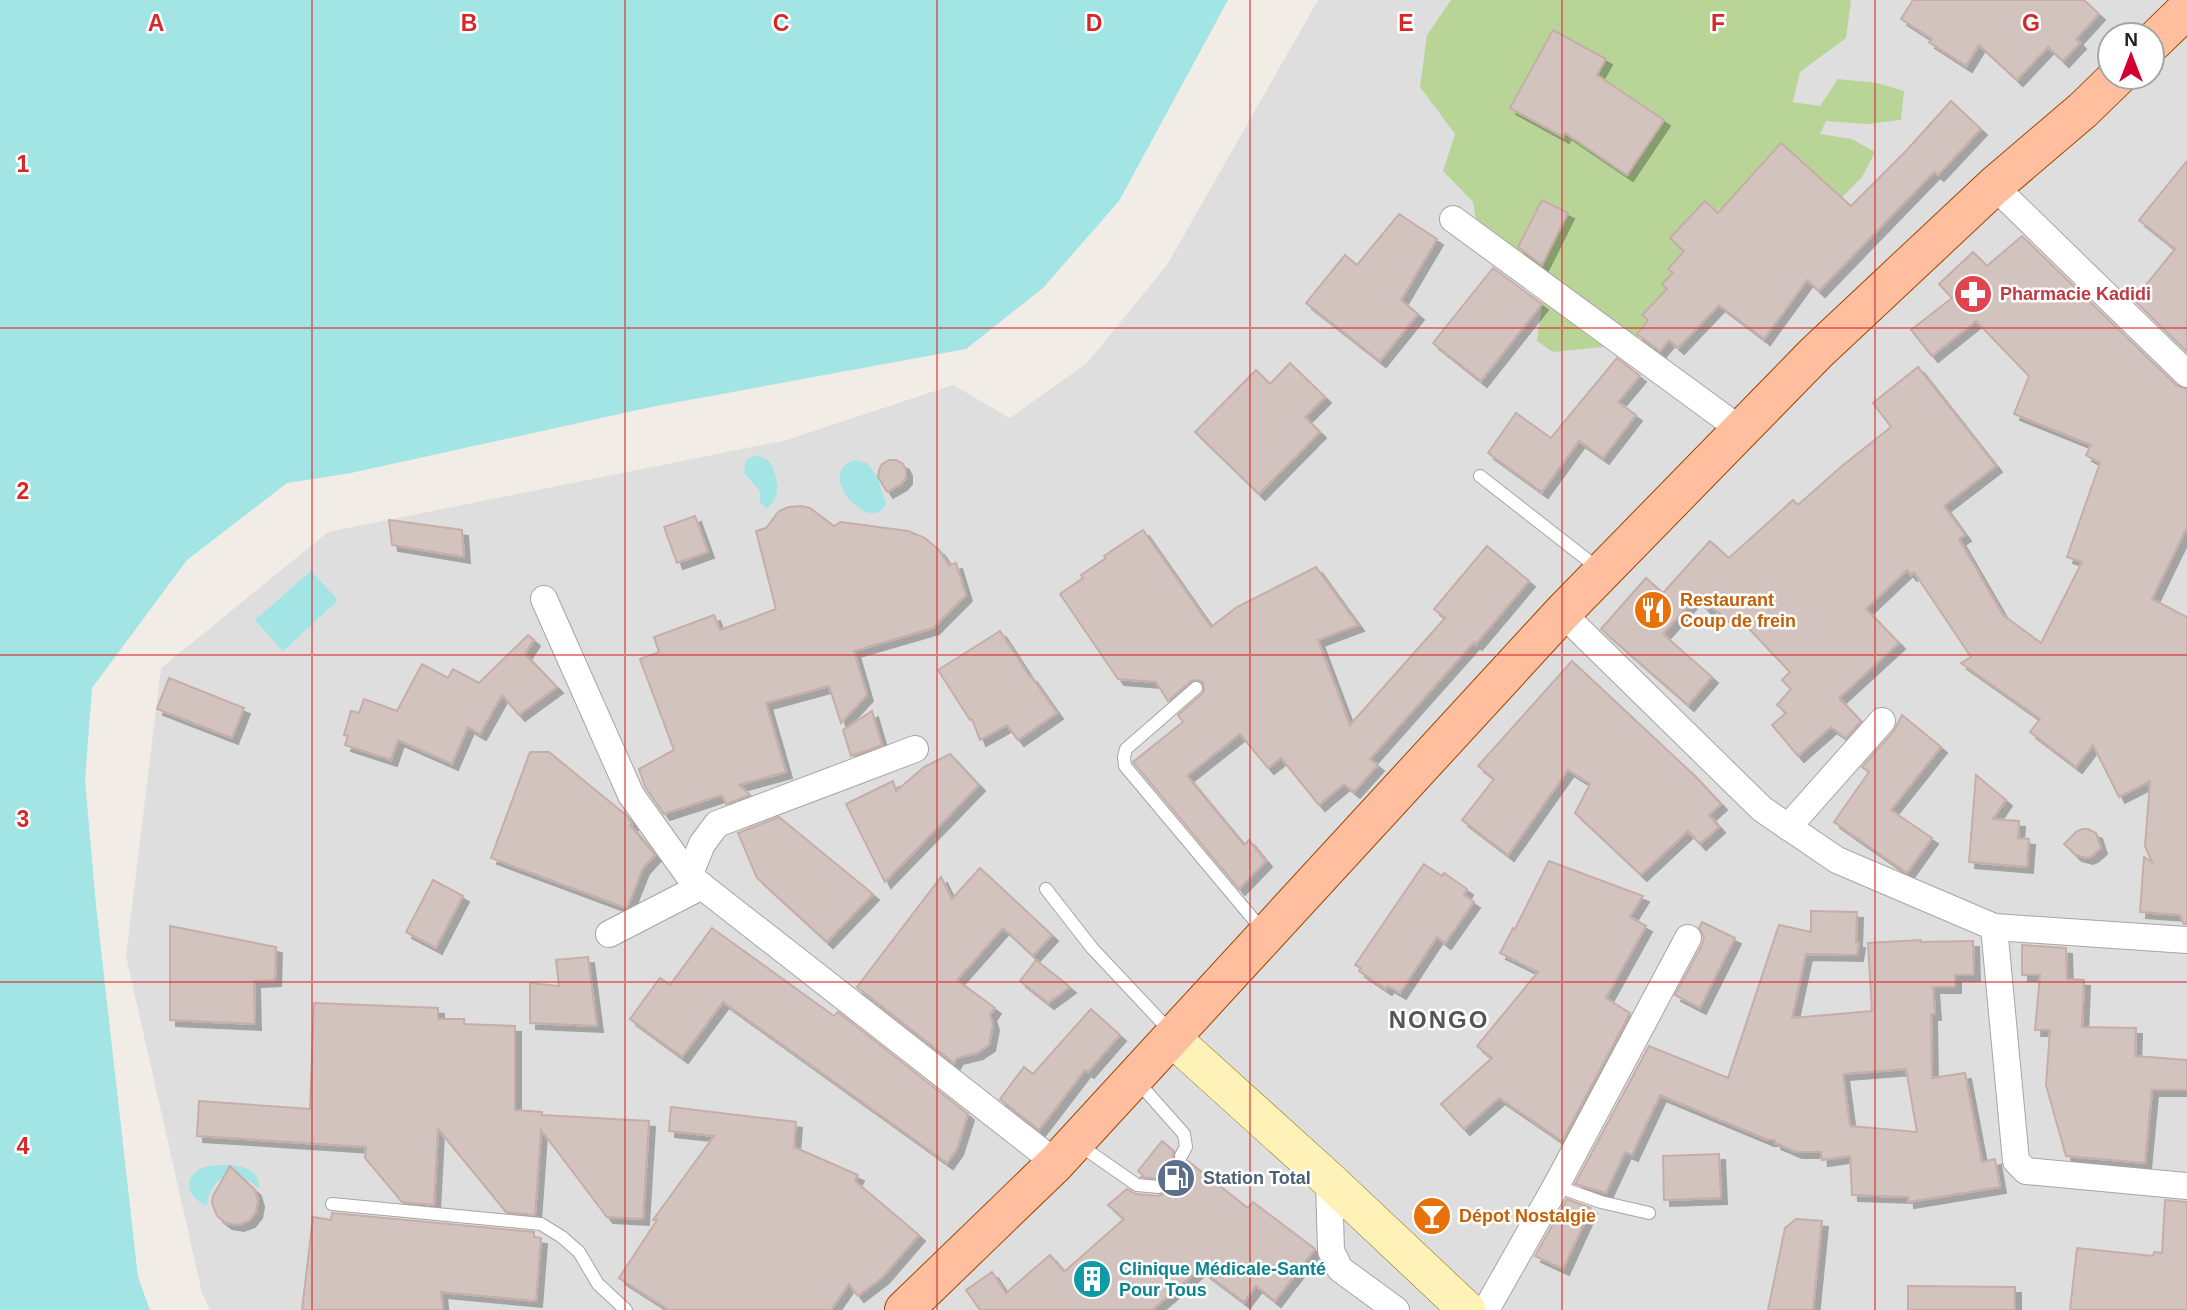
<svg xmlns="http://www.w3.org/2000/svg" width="2187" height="1310" font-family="Arial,sans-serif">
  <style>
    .residential { fill: #dfdede; fill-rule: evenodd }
    .forest { fill: #b8d597 }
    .water { fill: #a3e4e4 }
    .building { fill: #d3c3bf; stroke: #c6aea7; stroke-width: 2; fill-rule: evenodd; filter: url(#shadow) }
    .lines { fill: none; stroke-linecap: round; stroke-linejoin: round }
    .lane-casing { stroke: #a5a5a5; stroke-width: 14 }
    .street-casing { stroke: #a5a5a5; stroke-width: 28 }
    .secondary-casing { stroke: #807000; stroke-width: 38 }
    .primary-casing { stroke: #9e4500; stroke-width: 40 }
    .lane { stroke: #fff; stroke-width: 12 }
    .street { stroke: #fff; stroke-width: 26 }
    .secondary { stroke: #fff2b8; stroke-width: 37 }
    .primary { stroke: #ffbf9f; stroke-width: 38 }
    .grid { fill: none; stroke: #d62828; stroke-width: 2; stroke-opacity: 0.55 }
    .labels { text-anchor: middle; stroke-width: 5; stroke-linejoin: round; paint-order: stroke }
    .health-label { font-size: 18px; font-weight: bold; fill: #be3a42; stroke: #fff; text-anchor: start }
    .food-label { font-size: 18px; font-weight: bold; fill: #c56008; stroke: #fff; text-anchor: start }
    .service-label { font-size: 18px; font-weight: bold; fill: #4e5e75; stroke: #fff; text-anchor: start }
    .culture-label { font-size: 18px; font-weight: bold; fill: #0d838f; stroke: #fff; text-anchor: start }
    .district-label { font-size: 24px; font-weight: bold; letter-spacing: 2px; fill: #545454; stroke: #fff }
    .grid-label { font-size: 23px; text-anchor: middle; font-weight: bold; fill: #d62828; stroke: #fff; stroke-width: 5; stroke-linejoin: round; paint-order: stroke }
  </style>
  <defs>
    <filter id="shadow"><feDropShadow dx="6" dy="6" stdDeviation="0" flood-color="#0004"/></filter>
  </defs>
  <rect width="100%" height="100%" fill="#f2ece7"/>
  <path class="residential" d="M1318,0H2187V1310H210L202,1293L126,956L161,668L328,532L787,440L953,385L1010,418L1087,363L1167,265ZM2110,35H2152V77H2110Z"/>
  <polygon class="forest" points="1451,0 1848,0 1851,1 1846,38 1800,72 1793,102 1820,106 1838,79 1877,83 1904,91 1901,120 1867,124 1826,121 1820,134 1852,139 1875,152 1862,177 1822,218 1763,182 1701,221 1653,329 1622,345 1553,352 1537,341 1543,297 1478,233 1473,202 1443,171 1455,134 1420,87 1427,35"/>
  <g class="water">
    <polygon points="0,0 1228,0 1119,201 1043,288 966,349 656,406 351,473 287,483 187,560 92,688 85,781 96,905 138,1277 150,1310 0,1310"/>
    <path d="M758,455L770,462C778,476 782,498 767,508L760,503V491L744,473L746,460Z"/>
    <path d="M855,460L867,463L877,477L886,503C872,538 812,472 855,460Z"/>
    <polygon points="311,571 338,600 283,651 255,620"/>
    <path d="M219,1165C237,1165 260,1166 259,1189C246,1175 223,1169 212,1189C209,1193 208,1200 207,1205C191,1201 182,1182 197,1171C203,1166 211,1166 219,1165Z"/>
  </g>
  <g class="building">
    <polygon points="1913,0 2084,0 2099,14 2076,39 2080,43 2063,61 2048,47 2017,80 1979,45 1966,66 1929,42 1932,39 1901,19"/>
    <polygon points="1553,30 1606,59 1597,75 1664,120 1627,175 1565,133 1563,137 1510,108"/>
    <polygon points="1951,101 1981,129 1938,175 1934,172 1819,291 1807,280 1764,339 1719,305 1678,348 1669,340 1660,351 1637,334 1648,320 1642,315 1667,289 1662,284 1673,273 1668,269 1684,251 1670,238 1705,201 1718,213 1781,143 1851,206 1906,151"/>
    <polygon points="2187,161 2187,352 2134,300 2175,249 2139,220"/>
    <polygon points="1542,200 1568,213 1542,265 1518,247"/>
    <polygon points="1399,214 1437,239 1401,300 1418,314 1380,361 1306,303 1345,255 1357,265"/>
    <polygon points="2022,236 2176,385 2187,389 2187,527 2152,599 2187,617 2187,924 2184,924 2180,915 2140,912 2144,857 2152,862 2145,846 2150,781 2119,797 2093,745 2076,767 2030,732 2040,719 1961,663 1971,657 1914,572 1911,575 1907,570 1866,609 1899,643 1839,698 1861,721 1846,738 1831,727 1798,756 1772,725 1786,713 1777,705 1791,689 1782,680 1790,672 1737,616 1732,623 1710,606 1707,609 1695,598 1663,634 1712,677 1688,705 1601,629 1646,578 1663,593 1710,541 1729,558 1793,500 1798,505 1842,466 1891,427 1873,403 1918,367 1996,466 1944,506 1965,535 1959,539 2003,615 2041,643 2082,562 2067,557 2100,463 2086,455 2091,445 2014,414 2029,376 1976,321 1932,356 1911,330 1952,298 1939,284 1973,252 1987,266"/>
    <polygon points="1493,268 1542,304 1481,381 1433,343"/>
    <polygon points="1617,358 1640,376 1618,402 1636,415 1603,458 1579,441 1542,492 1488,453 1516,413 1551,438"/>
    <polygon points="1290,363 1325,397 1305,417 1320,432 1259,494 1195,432 1256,370 1270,384"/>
    <polygon points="889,460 896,460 903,464 906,470 906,478 901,484 887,492 878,477 879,470 882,464"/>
    <polygon points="800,506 810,508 834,526 841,522 908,531 925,538 939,550 949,565 956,563 966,595 933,628 854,651 867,695 841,723 829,686 766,703 786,772 739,785 750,795 726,804 722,795 664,814 645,787 639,769 674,750 640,659 659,652 654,637 714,615 720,630 776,609 756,531 766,528 779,511 789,507"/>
    <polygon points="695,516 708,552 677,563 664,527"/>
    <polygon points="389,520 462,530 464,557 392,545"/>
    <polygon points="1143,530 1211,627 1237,607 1316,567 1358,625 1318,640 1350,725 1445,618 1434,609 1487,546 1529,581 1476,644 1474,642 1370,759 1378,765 1354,792 1344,784 1319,805 1281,758 1268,768 1240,734 1187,776 1244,845 1249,840 1266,861 1239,889 1133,762 1183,722 1178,715 1202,694 1204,690 1203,683 1198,680 1191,681 1168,701 1156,682 1118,679 1060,594 1083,578 1081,575 1106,558 1104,556"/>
    <polygon points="1000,631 1030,677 1031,676 1057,713 1018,740 1007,725 980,740 972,719 970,720 938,670"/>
    <polygon points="528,635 534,640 525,654 557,687 519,715 502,695 480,734 468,727 452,764 398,740 391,760 345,745 348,736 344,735 351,711 359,713 364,699 397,711 422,664 448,678 453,669 479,683"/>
    <polygon points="1572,661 1695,776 1721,804 1709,815 1719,827 1700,844 1688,831 1641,875 1575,813 1590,784 1568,770 1508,855 1462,820 1494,779 1478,766"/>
    <polygon points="169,678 244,708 232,738 157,709"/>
    <polygon points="872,711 882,745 851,756 843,730"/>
    <polygon points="1902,715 1941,747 1891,810 1932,838 1907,873 1834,822 1869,772 1862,767 1894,731"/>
    <polygon points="530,752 549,752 627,816 632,824 630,825 655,855 643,868 628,906 626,908 491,858"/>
    <polygon points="950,754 979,785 885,882 846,804 893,781 896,791 924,767"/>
    <polygon points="1976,775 2006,800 1993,819 2019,821 2018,838 2029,839 2027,867 1969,862"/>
    <polygon points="779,817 873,894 827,942 757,878 738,833"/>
    <polygon points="2083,829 2088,829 2096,833 2101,848 2092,856 2087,858 2076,855 2064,844 2077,831"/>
    <polygon points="1549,861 1643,896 1630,917 1646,926 1606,998 1630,1013 1562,1141 1499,1098 1464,1129 1441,1104 1492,1058 1477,1046 1538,972 1500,953 1513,928 1515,929"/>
    <polygon points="1424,864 1442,876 1444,873 1467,889 1464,895 1474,902 1445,943 1437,937 1400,993 1388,986 1386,989 1359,971 1361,968 1355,965"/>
    <polygon points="980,868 1052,935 1033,956 1003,928 957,980 995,1008 990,1015 993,1024 989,1045 977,1053 957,1058 954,1063 857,987 941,877 952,899"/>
    <polygon points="433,880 463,896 436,948 406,932"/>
    <path d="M1811,911L1857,912L1856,942H1859L1857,955L1806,954L1792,1018L1872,1011L1868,943L1921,940V942L1973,941L1974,975H1955V987H1933L1935,1014H1931L1932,1078L1965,1073L1982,1162L1995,1159L2000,1187L1908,1202V1197L1852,1195L1850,1156L1822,1160L1821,1152H1796L1775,1143V1140H1768L1660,1095L1632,1155L1625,1152L1606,1193L1575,1184L1649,1046L1728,1078L1779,925L1811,932ZM1906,1069L1917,1132L1850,1126L1843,1074Z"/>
    <polygon points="1702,922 1735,938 1700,1008 1675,995 1702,945 1704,937 1699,928"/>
    <polygon points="170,926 276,947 275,980 254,981 255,1024 170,1020"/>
    <polygon points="712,928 834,1016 838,1012 968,1114 957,1149 947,1163 723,1002 682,1057 630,1019 660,978 670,985"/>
    <polygon points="2022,945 2066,948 2067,979 2084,980 2082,1027 2136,1028 2135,1056 2187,1060 2187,1090 2152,1090 2145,1163 2066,1156 2046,1085 2050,1030 2035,1030 2040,975 2022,975"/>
    <polygon points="588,957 597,1026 530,1023 530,983 559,986 556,960"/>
    <polygon points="1036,960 1070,987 1048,1003 1020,981"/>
    <polygon points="314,1003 438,1008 438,1019 464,1019 464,1024 515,1026 515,1110 542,1112 542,1115 649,1121 643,1219 607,1217 541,1130 535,1215 506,1212 438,1129 434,1205 402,1202 365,1158 366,1147 197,1136 199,1101 310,1109"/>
    <polygon points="1091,1009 1120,1035 1088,1072 1085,1070 1039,1130 1000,1099 1024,1067 1033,1074"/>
    <polygon points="671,1107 796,1122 794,1147 858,1175 855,1181 919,1235 883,1277 858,1296 849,1284 831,1310 669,1310 619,1278 657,1220 653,1220 714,1136 669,1131"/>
    <polygon points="1162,1141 1174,1151 1172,1157 1176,1163 1182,1165 1188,1161 1248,1208 1253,1202 1315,1249 1275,1301 1256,1286 1244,1302 1200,1269 1152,1310 980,1310 966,1290 992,1272 1006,1293 1050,1255 1064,1272 1124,1219 1108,1205 1127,1189 1136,1194 1158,1196 1166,1193 1168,1187 1165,1180 1141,1177 1143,1175 1138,1171"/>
    <polygon points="1719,1154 1721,1198 1664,1200 1663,1156"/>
    <polygon points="230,1166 255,1190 258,1201 256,1212 249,1221 238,1225 226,1223 217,1216 212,1203 213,1196"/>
    <polygon points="1567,1199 1591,1208 1563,1269 1535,1256"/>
    <polygon points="2165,1200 2187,1202 2187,1310 2070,1310 2077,1248 2153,1256 2154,1252 2162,1253"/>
    <polygon points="332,1213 534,1232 534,1237 541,1238 536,1301 441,1292 443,1310 302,1310 313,1217 331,1220"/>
    <polygon points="1796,1219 1822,1221 1813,1310 1768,1310 1785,1228"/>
    <polygon points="1908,1286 2015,1287 2015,1310 1908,1310"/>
  </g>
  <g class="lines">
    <defs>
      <g id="lane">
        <polyline points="1480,476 1599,569"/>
        <polyline points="1196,688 1126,749 1124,757 1125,766 1264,932"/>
        <polyline points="1046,889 1092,948 1170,1031"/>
        <polyline points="1137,1081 1184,1134 1186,1147 1181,1156"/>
        <polyline points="1078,1144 1137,1185 1159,1187"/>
        <polyline points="1556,1186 1601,1202 1649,1213"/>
        <polyline points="332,1204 541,1224 562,1237 579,1252 598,1284 626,1310"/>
      </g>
      <g id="street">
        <polyline points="1994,186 2187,374"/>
        <polyline points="1453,219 1741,430"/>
        <polyline points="544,599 631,795 689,876"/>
        <polyline points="1562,613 1762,809 1837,860 1994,927 2187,940"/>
        <polyline points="915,749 717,824 702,844 689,876 1056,1163"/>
        <polyline points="1788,827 1882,721"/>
        <polyline points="1994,927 2016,1161 2026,1171 2187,1186"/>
        <polyline points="609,934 702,886"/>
        <polyline points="1329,1180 1331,1251 1340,1269 1396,1310"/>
        <polyline points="1486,1310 1556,1186 1688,938"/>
      </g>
      <polyline id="secondary" points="1172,1038 1329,1180 1467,1310"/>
      <g id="primary">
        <polyline points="2152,43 2187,9"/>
        <polyline points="904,1310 1056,1163 1562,613 1816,353 1994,186 2083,110 2117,77"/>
      </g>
    </defs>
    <use href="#lane" class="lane-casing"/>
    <use href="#street" class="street-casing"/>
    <use href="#secondary" class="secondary-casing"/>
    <use href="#primary" class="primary-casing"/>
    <use href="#lane" class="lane"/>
    <use href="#street" class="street"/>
    <use href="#secondary" class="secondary"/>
    <use href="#primary" class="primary"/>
  </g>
  <path class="grid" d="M312,0V1310M625,0V1310M937,0V1310M1250,0V1310M1562,0V1310M1875,0V1310M0,328H2187M0,655H2187M0,982H2187"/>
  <defs>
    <symbol id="pharmacy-disc" viewBox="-11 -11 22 22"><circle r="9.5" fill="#e0444e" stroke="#fff"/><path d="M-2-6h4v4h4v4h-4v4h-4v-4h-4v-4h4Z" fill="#fff"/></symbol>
    <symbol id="restaurant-disc" viewBox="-11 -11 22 22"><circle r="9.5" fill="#e8710a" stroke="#fff"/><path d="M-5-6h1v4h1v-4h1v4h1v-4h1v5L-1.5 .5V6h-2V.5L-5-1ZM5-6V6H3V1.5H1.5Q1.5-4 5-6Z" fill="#fff"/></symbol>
    <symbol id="fuel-disc" viewBox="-11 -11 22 22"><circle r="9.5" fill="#5c6f8a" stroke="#fff"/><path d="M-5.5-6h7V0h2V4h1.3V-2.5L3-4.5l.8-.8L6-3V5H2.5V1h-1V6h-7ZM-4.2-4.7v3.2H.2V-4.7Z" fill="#fff"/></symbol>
    <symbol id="bar-disc" viewBox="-11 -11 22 22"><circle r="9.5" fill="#e8710a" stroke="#fff"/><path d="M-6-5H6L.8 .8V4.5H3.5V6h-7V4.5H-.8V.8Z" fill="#fff"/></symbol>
    <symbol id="building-disc" viewBox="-11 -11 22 22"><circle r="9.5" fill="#0f9aa8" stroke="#fff"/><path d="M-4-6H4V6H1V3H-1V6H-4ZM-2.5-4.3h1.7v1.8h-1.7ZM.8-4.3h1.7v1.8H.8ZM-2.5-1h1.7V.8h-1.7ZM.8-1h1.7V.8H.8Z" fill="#fff"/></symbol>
  </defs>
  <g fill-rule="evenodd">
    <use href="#pharmacy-disc" x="1951" y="272" width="44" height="44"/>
    <use href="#restaurant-disc" x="1631" y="588" width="44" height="44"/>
    <use href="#fuel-disc" x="1154" y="1156" width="44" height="44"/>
    <use href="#bar-disc" x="1410" y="1194" width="44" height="44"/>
    <use href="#building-disc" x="1070" y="1257" width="44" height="44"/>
  </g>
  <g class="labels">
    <g class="health-label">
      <text x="2000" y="300">Pharmacie Kadidi</text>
    </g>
    <g class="food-label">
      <text x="1680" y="606">Restaurant<tspan x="1680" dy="21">Coup de frein</tspan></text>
      <text x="1459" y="1222">Dépot Nostalgie</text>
    </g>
    <g class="service-label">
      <text x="1203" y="1184">Station Total</text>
    </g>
    <g class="culture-label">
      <text x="1119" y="1275">Clinique Médicale-Santé<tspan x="1119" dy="21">Pour Tous</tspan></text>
    </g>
    <g class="district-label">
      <text x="1439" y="1028">NONGO</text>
    </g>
  </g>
  <g class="grid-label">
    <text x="156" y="31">A</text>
    <text x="469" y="31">B</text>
    <text x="781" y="31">C</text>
    <text x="1094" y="31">D</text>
    <text x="1406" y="31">E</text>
    <text x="1718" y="31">F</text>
    <text x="2031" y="31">G</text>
    <text x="23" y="172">1</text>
    <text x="23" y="499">2</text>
    <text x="23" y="827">3</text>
    <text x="23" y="1154">4</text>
  </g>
  <g transform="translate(2131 56)"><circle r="33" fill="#ffffff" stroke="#a6a6a6" stroke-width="2"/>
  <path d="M0-5L12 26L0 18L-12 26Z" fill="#d20030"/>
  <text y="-10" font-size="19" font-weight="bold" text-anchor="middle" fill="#212121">N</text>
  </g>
</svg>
